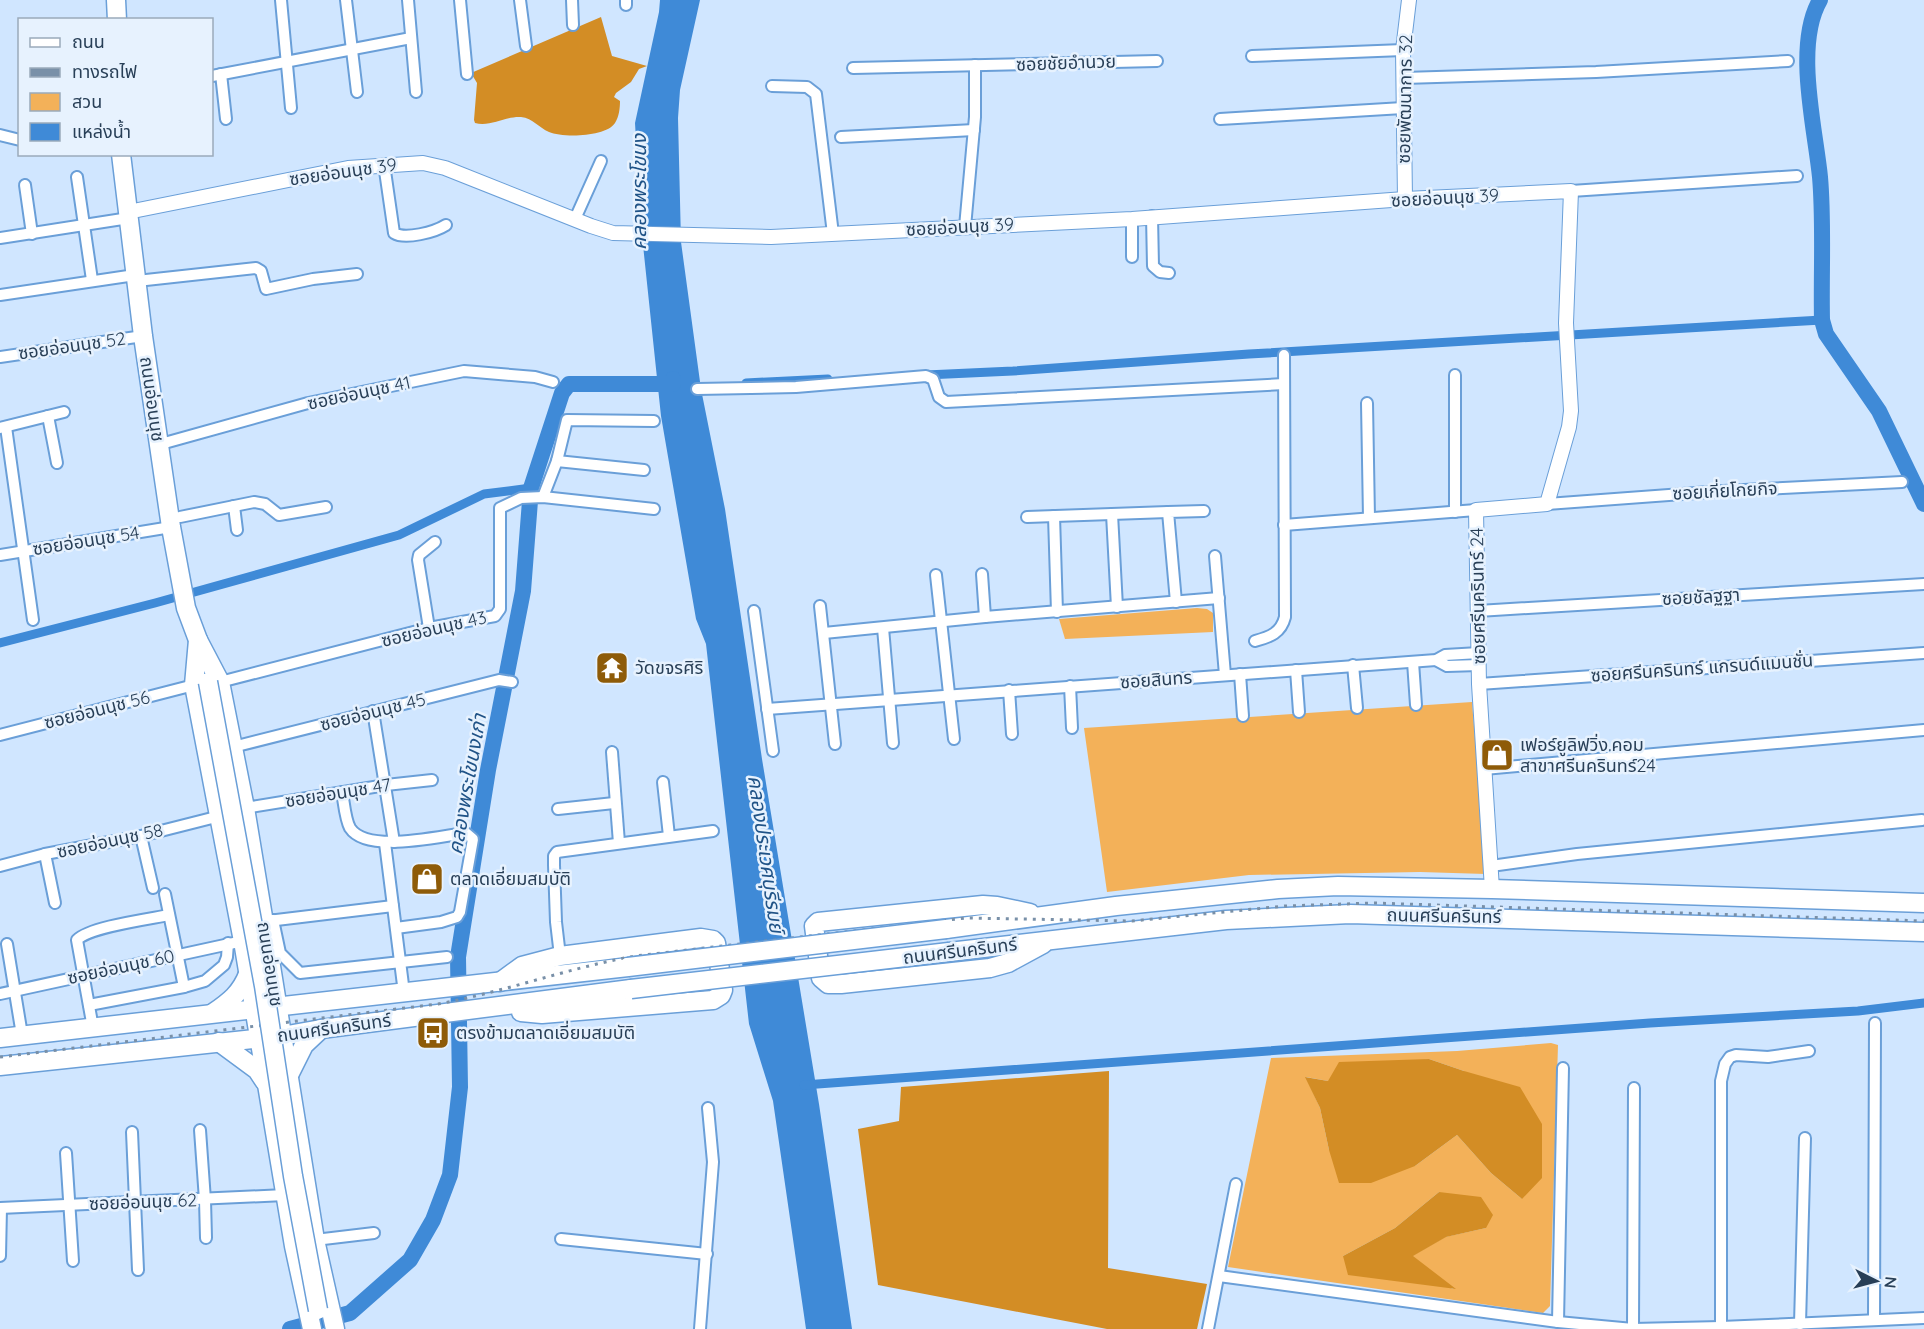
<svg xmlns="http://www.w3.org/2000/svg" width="1924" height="1329" font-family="Quicksand,'Noto Sans Thai',sans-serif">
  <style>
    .green { fill: #f3b159; fill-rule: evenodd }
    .forest { fill: #d38d25 }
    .water { fill: #3f8ad7 }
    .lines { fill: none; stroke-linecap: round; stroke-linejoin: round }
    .canal { stroke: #3f8ad7; stroke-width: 9 }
    .river { stroke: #3f8ad7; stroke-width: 16 }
    .minor-casing { stroke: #6a9fd8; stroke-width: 14 }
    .tertiary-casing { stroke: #6a9fd8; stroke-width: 16 }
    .primary-casing { stroke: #6a9fd8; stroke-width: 21 }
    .minor { stroke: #fff; stroke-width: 10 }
    .tertiary { stroke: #fff; stroke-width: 14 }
    .primary { stroke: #fff; stroke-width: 18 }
    .rail { stroke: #7990a8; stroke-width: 3; stroke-dasharray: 3 6; stroke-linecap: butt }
    .primary-bridge-casing { stroke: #6a9fd8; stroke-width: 21; stroke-linecap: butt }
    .primary-bridge { stroke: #fff; stroke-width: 18 }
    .labels { text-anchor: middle; stroke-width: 5; stroke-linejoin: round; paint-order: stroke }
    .street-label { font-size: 18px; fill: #283f57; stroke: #e7f2fe }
    .poi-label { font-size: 18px; fill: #283f57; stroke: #e7f2fe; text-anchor: start }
    .water-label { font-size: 20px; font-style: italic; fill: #205387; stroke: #e7f2fe }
  </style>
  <rect width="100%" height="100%" fill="#d0e6ff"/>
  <g class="green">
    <polygon points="1197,608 1207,609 1213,613 1213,632 1065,639 1059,619"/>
    <polygon points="1472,702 1486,874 1420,872 1249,875 1107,892 1084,728"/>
    <path d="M1551,1043L1558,1045L1550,1306L1543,1313L1228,1267L1271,1058L1457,1051ZM1429,1059L1464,1071L1522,1199L1491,1173L1457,1135L1415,1166L1329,1150L1320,1108L1306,1077L1328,1081ZM1439,1192L1486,1228L1445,1237L1412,1256L1454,1289L1343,1256L1395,1228Z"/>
  </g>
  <g class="forest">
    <path d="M601,17L612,56L647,66L639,69L631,82L616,93L614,97L620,101C620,108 619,117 615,123C606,137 563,138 549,132C539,128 533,118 521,117C505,116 491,127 475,123L474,120L477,83L471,73Z"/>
    <polygon points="1429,1059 1464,1071 1520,1087 1542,1124 1542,1178 1522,1199 1491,1173 1457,1135 1415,1166 1371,1183 1339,1183 1329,1150 1320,1108 1305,1077 1328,1081 1339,1062"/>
    <polygon points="1109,1071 1108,1268 1207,1284 1197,1329 1107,1329 878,1285 858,1129 899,1121 901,1087"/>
    <polygon points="1439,1192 1481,1197 1493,1215 1486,1228 1446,1237 1413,1256 1456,1289 1348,1275 1343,1256 1395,1228"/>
  </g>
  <polygon class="water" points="660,0 700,0 680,90 678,118 681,242 701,389 725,509 762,759 819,1104 852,1329 806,1329 773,1101 749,1024 706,644 696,619 661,416 641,226 635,123 659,12"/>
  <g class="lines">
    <g class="canal">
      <polyline points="926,375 1013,371 1249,354 1822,320"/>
      <polyline points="746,383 828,379"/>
      <polyline points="0,643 155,603 399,535 484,494 531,488"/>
      <polyline points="804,1085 1650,1023 1858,1011 1924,1003"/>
    </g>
    <g class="river">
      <path d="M1820,0C1794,45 1815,127 1820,177C1824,222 1821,274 1822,320L1826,334L1879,411L1924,504"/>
      <polyline points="290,1329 350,1313 410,1260 433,1220 450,1175 460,1087 458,957 488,770 523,591 531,488 562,393 569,384 673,384 673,379"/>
    </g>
    <defs>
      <g id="minor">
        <polyline points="281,0 291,108"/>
        <polyline points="346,0 357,92"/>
        <polyline points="408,0 416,92"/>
        <polyline points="460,0 467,74"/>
        <polyline points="520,0 526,46"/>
        <polyline points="572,0 573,25"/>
        <polyline points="626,0 626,5"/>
        <polyline points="1252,56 1403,50"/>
        <polyline points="853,68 1157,61"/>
        <polyline points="221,74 226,119"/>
        <polyline points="212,76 411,38"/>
        <polyline points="1404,78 1596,72 1788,61"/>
        <polyline points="772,86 807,87 816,94 833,234"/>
        <polyline points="1220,119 1403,108"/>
        <polyline points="0,135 20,140"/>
        <polyline points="841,137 974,130"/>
        <path d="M384,164L394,233C405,240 435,232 446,225"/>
        <polyline points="77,177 92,280"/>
        <polyline points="25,185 32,234"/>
        <polyline points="1571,191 1797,176"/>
        <polyline points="1152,216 1153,266 1160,272 1169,273"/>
        <polyline points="575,219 601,161"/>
        <polyline points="1132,219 1132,257"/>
        <polyline points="965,227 975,117 975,65"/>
        <polyline points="0,238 129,218"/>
        <polyline points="146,280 256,268 261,271 266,289 313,279 357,274"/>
        <polyline points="0,295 135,275"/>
        <polyline points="0,357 143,336"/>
        <polyline points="697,389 796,387 926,376 933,379 939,397 946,402 1284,384"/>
        <polyline points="1367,403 1369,518"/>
        <polyline points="48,416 57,463"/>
        <polyline points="6,427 33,620"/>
        <polyline points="0,428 64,412"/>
        <polyline points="168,442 308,403 464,371 535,377 553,382"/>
        <polyline points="557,461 644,470"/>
        <polyline points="543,497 557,461 567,420 654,421"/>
        <polyline points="1547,504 1723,491 1902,482"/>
        <polyline points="234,506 237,530"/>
        <polyline points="1455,512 1455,375"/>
        <polyline points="1112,514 1117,607"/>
        <polyline points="1054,516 1057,612"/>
        <polyline points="180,517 254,502 265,504 279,515 326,507"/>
        <polyline points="1027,517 1168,512"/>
        <polyline points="1284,525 1476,510"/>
        <polyline points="0,555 171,527"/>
        <polyline points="1215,556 1225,675"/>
        <polyline points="982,574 985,617"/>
        <polyline points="936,575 954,739"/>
        <polyline points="1176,602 1168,512 1204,511"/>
        <polyline points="820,606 835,744"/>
        <polyline points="754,611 773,751"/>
        <polyline points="1478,611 1924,584"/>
        <polyline points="429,628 418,560 419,555 435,542"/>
        <polyline points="883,628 893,743"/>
        <polyline points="824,633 985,617 1219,598"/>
        <path d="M1255,641C1270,637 1281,633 1285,617L1284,355"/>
        <polyline points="1436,660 1447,666 1479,665"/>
        <polyline points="1413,662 1416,705"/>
        <polyline points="1353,665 1357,708"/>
        <polyline points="1296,670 1299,712"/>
        <polyline points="1240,674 1243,716"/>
        <polyline points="220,682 429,628 495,616 500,609 500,508 521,498 543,497 654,509"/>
        <polyline points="1479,684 1924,653"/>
        <polyline points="1070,686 1072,728"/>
        <polyline points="1009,690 1012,734"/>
        <polyline points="767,709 1436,660 1445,655 1479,653"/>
        <polyline points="373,711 394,842"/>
        <polyline points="0,735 194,685"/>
        <polyline points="233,747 499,680 512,682"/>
        <polyline points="612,752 619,843"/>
        <polyline points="1484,769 1924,730"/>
        <polyline points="663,782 669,836"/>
        <path d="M342,792C344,802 345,819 350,828C367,854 439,836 466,833L473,839L460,912L457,917L441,922L396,928"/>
        <polyline points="245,808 386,785 432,780"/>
        <polyline points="558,809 614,803"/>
        <polyline points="141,836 153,888"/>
        <polyline points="385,843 404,993"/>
        <polyline points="45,854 55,903"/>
        <polyline points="0,866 45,854 141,836 220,816"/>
        <polyline points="1491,866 1577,854 1922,820"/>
        <polyline points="165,894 184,987"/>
        <polyline points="273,920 280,953 300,973 447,957"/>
        <polyline points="268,921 393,906"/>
        <polyline points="7,944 22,1035"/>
        <polyline points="560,956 556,922 554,865 554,856 557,852 713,831"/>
        <polyline points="0,994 243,941"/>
        <polyline points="89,1005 184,987 205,981 224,965 227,957 228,943"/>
        <path d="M93,1028L77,940C89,927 149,919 169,915"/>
        <polyline points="200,1130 205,1200 206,1238"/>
        <polyline points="132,1132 138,1270"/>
        <polyline points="66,1153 73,1261"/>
        <polyline points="0,1208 285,1195"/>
        <polyline points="561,1239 707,1254"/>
        <polyline points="315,1240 374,1233"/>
        <polyline points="0,1256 1,1208"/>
        <polyline points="1219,1276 1558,1322 1633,1329 1721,1327 1924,1318"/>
        <polyline points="1874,1320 1875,1023"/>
        <polyline points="1558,1322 1563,1068"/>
        <polyline points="1800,1324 1805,1138"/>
        <polyline points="1721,1327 1721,1081 1725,1064 1730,1057 1736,1055 1768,1057 1809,1051"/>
        <polyline points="700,1329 713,1162 708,1108"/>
        <polyline points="1208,1329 1236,1184"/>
        <polyline points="1633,1329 1634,1088"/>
      </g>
      <g id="tertiary">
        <polyline points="1405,199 1403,50 1409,0"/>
        <polyline points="138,210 348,168 423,163 445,168 591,226 613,233 771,237 1132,219 1405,199 1571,191 1566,323 1571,411 1569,427 1547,504 1476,510 1479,684 1492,889"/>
      </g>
      <g id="primary">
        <polyline points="116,0 117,20"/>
        <polyline points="121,154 143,336 171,527 186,608 198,640 194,685 243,941 294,1246 312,1329"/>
        <polyline points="198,640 220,682 245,808 266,935 315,1240 335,1329"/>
        <polyline points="1030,913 997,906 983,905 818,922 814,926 821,978 828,984 841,984 990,968 1008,963 1043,944"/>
        <polyline points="946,929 1116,906 1278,889 1338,886 1492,889 1924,903"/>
        <polyline points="949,952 1226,920 1350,914 1924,932"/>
        <polyline points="500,982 522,966 560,956 701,938 713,940 716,943 723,990 721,995 713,1000 542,1014 521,1012"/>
        <path d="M213,1013C229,1002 241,993 248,974"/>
        <polyline points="0,1038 628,967"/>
        <polyline points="219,1042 257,1070 265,1082"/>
        <polyline points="0,1066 282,1036 321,1029 631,989"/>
        <polyline points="288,1077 304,1045 321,1029"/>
      </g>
    </defs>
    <use href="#minor" class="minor-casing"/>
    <use href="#tertiary" class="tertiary-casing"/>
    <use href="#primary" class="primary-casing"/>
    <use href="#minor" class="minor"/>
    <use href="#tertiary" class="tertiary"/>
    <use href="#primary" class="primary"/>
    <path class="rail" d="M0,1057L438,1004C504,992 568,968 635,956L966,918L1132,921L1285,906L1374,903L1924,921"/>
    <defs>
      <g id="primary-bridge">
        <polyline points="208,682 264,986 293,1176 318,1310"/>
        <polyline points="628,967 946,929"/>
        <polyline points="631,989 949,952"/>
      </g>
    </defs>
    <use href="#primary-bridge" class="primary-bridge-casing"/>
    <use href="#primary-bridge" class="primary-bridge"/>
  </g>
  <defs>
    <symbol id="temple-square" viewBox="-11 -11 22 22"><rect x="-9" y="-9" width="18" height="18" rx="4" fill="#8e5b08" stroke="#e7f2fe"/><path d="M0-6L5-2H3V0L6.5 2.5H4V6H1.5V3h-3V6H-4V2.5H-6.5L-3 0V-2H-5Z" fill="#fff"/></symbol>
    <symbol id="shop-square" viewBox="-11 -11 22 22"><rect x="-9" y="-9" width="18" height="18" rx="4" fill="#8e5b08" stroke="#e7f2fe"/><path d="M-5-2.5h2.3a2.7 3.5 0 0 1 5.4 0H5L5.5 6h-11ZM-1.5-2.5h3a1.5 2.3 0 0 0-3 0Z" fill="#fff"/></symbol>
    <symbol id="bus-square" viewBox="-11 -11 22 22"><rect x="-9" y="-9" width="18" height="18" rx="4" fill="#8e5b08" stroke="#e7f2fe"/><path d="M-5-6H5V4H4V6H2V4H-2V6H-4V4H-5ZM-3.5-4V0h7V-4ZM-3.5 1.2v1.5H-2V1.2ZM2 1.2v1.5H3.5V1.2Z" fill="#fff"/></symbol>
  </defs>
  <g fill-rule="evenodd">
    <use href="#temple-square" x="593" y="649" width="38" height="38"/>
    <use href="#shop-square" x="1478" y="736" width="38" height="38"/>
    <use href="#shop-square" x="408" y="860" width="38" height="38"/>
    <use href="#bus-square" x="414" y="1014" width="38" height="38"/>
  </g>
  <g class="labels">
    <g class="street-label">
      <text transform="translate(1066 63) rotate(-2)" y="6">ซอยชัยอำนวย</text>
      <text transform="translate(1405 99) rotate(-89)" y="6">ซอยพัฒนาการ 32</text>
      <text transform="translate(343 172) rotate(-8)" y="6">ซอยอ่อนนุช 39</text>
      <text transform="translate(1445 198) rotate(-3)" y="6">ซอยอ่อนนุช 39</text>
      <text transform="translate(960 227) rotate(-3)" y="6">ซอยอ่อนนุช 39</text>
      <text transform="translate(72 346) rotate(-8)" y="6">ซอยอ่อนนุช 52</text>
      <text transform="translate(359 393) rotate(-12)" y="6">ซอยอ่อนนุช 41</text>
      <text transform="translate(152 399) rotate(82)" y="6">ถนนอ่อนนุช</text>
      <text transform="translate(1725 491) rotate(-3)" y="6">ซอยเกี่ยโกยกิจ</text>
      <text transform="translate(86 541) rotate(-9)" y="6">ซอยอ่อนนุช 54</text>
      <text transform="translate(1478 596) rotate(-91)" y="6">ซอยศรีนครินทร์ 24</text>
      <text transform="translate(1701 597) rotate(-3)" y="6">ซอยชัลฐฐา</text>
      <text transform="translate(434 629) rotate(-13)" y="6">ซอยอ่อนนุช 43</text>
      <text transform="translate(1702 668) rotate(-4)" y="6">ซอยศรีนครินทร์ แกรนด์แมนชั่น</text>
      <text transform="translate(1156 680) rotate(-4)" y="6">ซอยสินทร</text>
      <text transform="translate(97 710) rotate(-14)" y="6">ซอยอ่อนนุช 56</text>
      <text transform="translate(373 712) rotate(-14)" y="6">ซอยอ่อนนุช 45</text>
      <text transform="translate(338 793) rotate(-9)" y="6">ซอยอ่อนนุช 47</text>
      <text transform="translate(110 841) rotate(-12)" y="6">ซอยอ่อนนุช 58</text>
      <text transform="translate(1444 916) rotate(1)" y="6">ถนนศรีนครินทร์</text>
      <text transform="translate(960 951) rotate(-7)" y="6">ถนนศรีนครินทร์</text>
      <text transform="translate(270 964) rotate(81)" y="6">ถนนอ่อนนุช</text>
      <text transform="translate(121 967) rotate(-12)" y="6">ซอยอ่อนนุช 60</text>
      <text transform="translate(334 1028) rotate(-8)" y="6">ถนนศรีนครินทร์</text>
      <text transform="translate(143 1202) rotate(-2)" y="6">ซอยอ่อนนุช 62</text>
    </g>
    <g class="poi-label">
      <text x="635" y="674">วัดขจรศิริ</text>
      <text x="1520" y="751">เฟอร์ยูลิฟวิ่ง.คอม<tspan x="1520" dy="21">สาขาศรีนครินทร์24</tspan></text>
      <text x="450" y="885">ตลาดเอี่ยมสมบัติ</text>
      <text x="456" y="1039">ตรงข้ามตลาดเอี่ยมสมบัติ</text>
    </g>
    <g class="water-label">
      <text transform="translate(639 192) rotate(-90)" y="7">คลองพระโขนง</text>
      <text transform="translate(467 784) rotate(-80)" y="7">คลองพระโขนงเก่า</text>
      <text transform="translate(766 854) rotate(82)" y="7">คลองประเวศบุรีรมย์</text>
    </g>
  </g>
  <rect x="18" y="18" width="195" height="138" fill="#e7f2fe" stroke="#9baabb" stroke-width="1.5"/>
  <rect x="30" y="38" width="30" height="9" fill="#ffffff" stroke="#9baabb" stroke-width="1.5"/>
  <text x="72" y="48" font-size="18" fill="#283f57">ถนน</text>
  <rect x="30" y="68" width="30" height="9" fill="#7990a8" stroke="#9baabb" stroke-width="1.5"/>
  <text x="72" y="78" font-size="18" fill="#283f57">ทางรถไฟ</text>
  <rect x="30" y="93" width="30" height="18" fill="#f3b159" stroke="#9baabb" stroke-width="1.5"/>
  <text x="72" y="108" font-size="18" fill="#283f57">สวน</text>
  <rect x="30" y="123" width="30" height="18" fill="#3f8ad7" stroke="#9baabb" stroke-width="1.5"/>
  <text x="72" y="138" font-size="18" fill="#283f57">แหล่งน้ำ</text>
  <g transform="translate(1876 1281) rotate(96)" stroke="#e7f2fe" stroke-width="4.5" paint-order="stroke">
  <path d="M0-4.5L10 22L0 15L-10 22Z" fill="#283f57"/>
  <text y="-9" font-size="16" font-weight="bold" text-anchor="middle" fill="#283f57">N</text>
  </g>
</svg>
